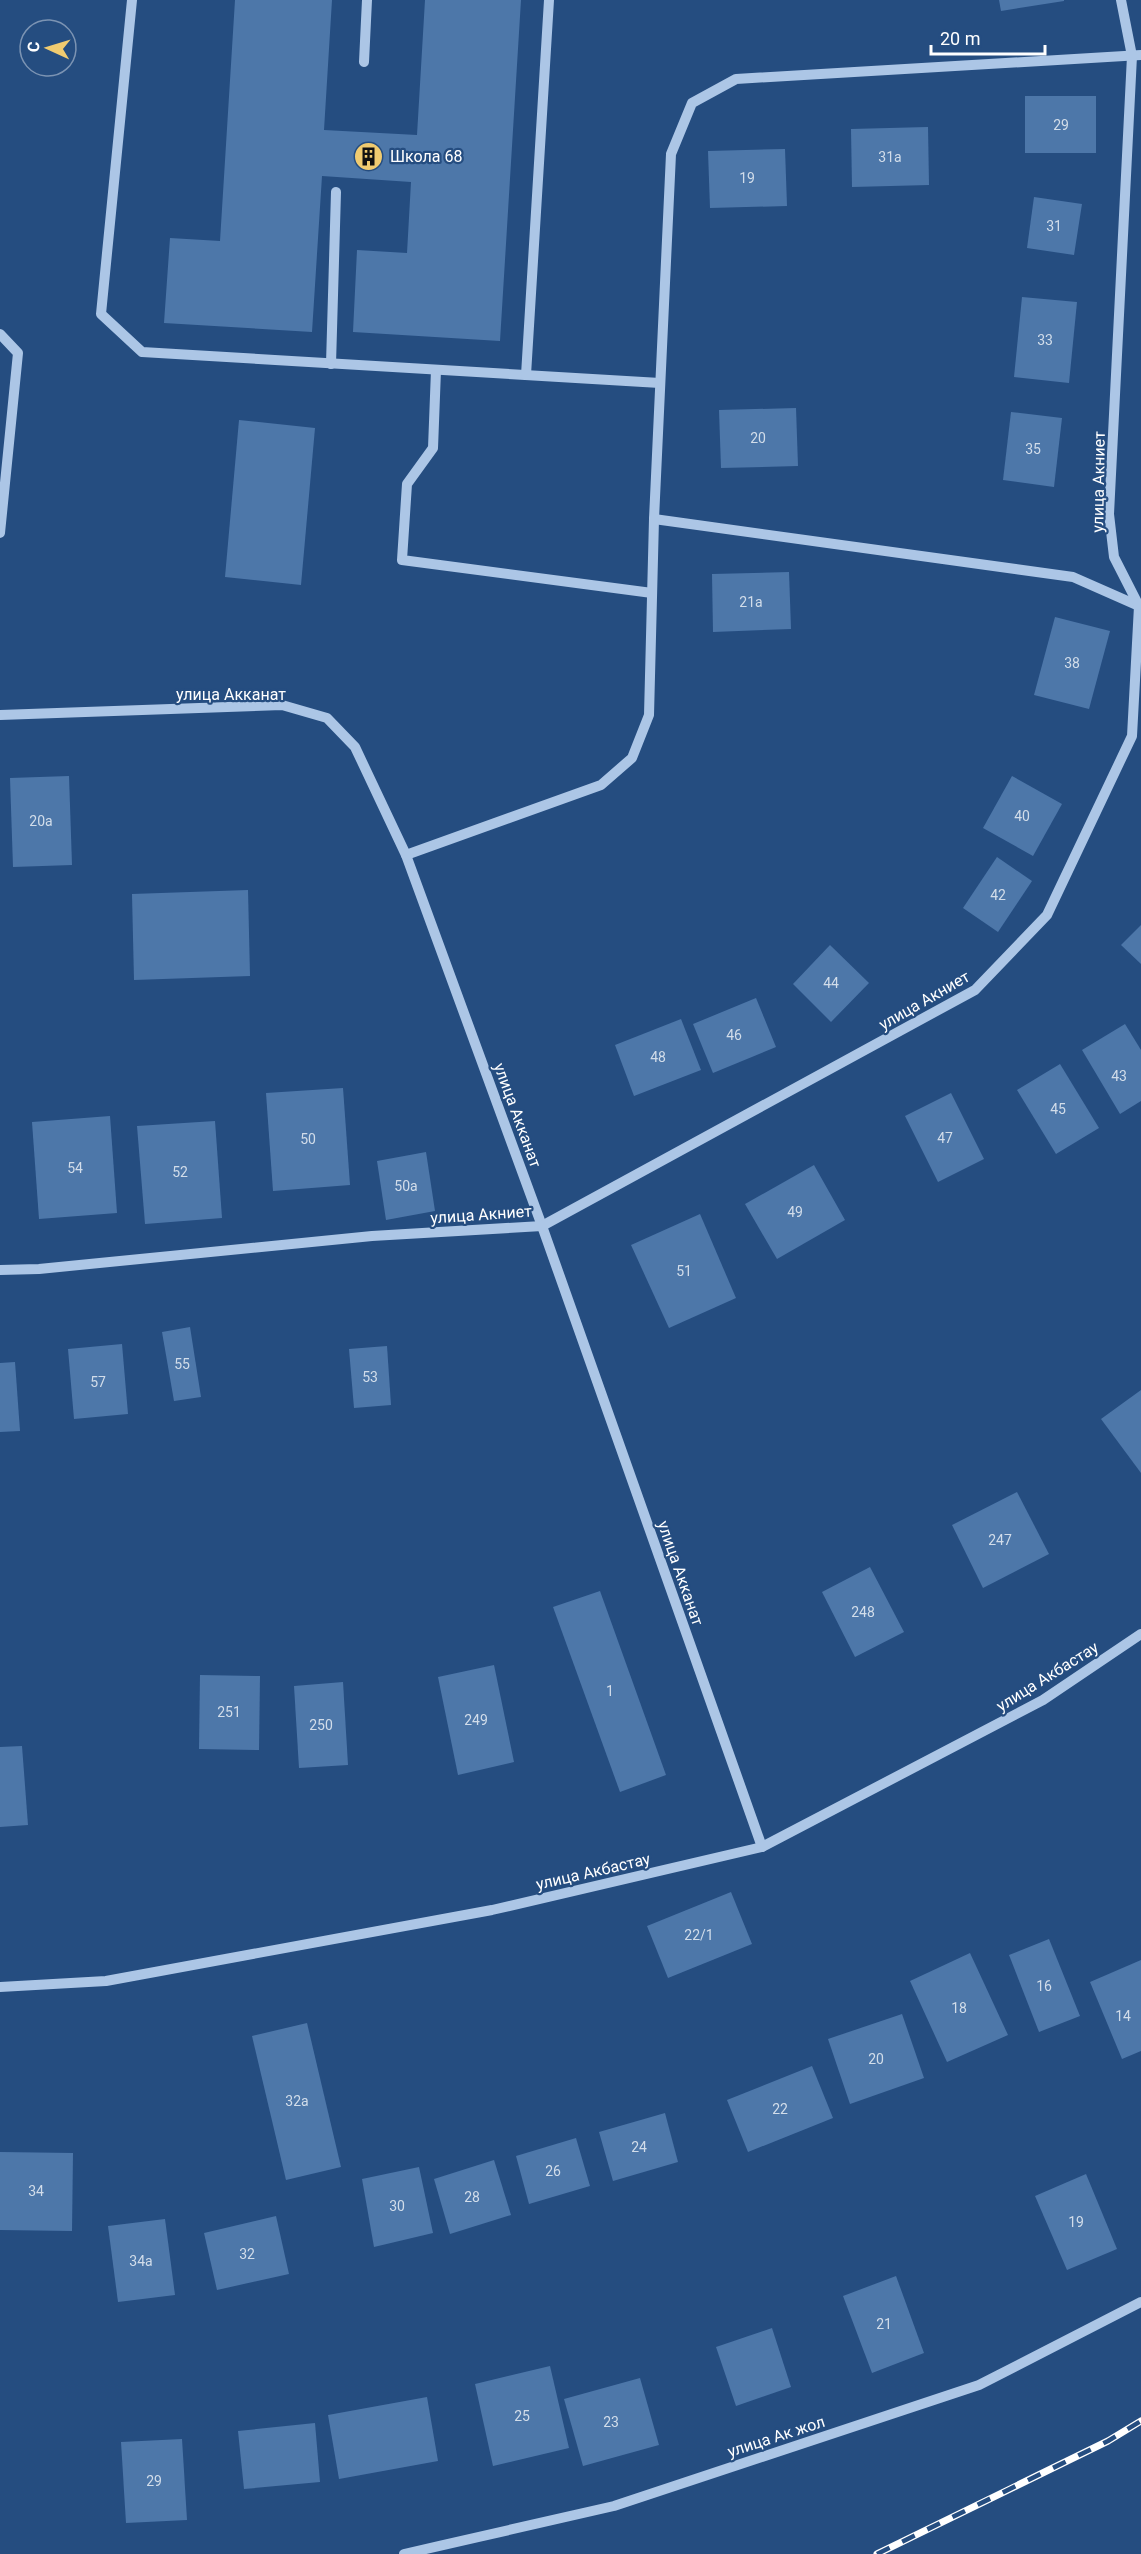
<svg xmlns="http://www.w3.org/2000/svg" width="1141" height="2554" font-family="Roboto,sans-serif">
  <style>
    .building { fill: #4d77a9 }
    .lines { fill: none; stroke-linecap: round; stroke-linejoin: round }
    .minor { stroke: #acc6e6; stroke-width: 10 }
    .rail-casing { stroke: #fff; stroke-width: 7 }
    .rail { stroke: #254d80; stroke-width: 4.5; stroke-dasharray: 14; stroke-linecap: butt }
    .labels { text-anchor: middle; stroke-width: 4.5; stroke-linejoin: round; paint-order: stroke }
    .number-label { font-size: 14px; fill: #d2ddea }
    .poi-label { font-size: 16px; fill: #fff; stroke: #254d80; text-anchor: start }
    .street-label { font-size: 16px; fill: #fff; stroke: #254d80 }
  </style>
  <rect width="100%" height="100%" fill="#254d80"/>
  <g class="building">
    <polygon points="235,0 332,0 324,130 417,135 425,0 521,0 500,341 353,332 357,250 407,253 411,182 322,176 312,332 164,323 170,238 220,241"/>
    <polygon points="999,0 1064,0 1064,1 1001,11"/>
    <rect x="1025" y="96" width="71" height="57"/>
    <polygon points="928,127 929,185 852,187 851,129"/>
    <polygon points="785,149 787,206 710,208 708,151"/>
    <polygon points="1034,197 1082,204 1074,255 1027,248"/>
    <polygon points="1022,297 1077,302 1069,383 1014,377"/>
    <polygon points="796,408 798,466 721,468 719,410"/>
    <polygon points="1011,412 1062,418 1054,487 1003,480"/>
    <polygon points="239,420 315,428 301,585 225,577"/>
    <polygon points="789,572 791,629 713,632 712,574"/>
    <polygon points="1055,617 1110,631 1089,709 1034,695"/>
    <polygon points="69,776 72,865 13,867 10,778"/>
    <polygon points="1012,776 1062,804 1033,856 983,828"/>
    <polygon points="997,857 1032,881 998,932 963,908"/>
    <polygon points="248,890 250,976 134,980 132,894"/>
    <polygon points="1141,925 1141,964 1121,945"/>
    <polygon points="830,945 869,983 831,1022 793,984"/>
    <polygon points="756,998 776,1047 713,1073 693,1024"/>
    <polygon points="681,1019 701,1070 634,1096 615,1045"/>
    <polygon points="1125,1024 1141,1050 1141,1101 1120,1114 1082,1050"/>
    <polygon points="1060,1064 1099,1128 1056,1154 1017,1090"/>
    <polygon points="343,1088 350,1185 273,1191 266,1093"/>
    <polygon points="951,1093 984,1159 938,1182 905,1116"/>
    <polygon points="110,1116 117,1213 39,1219 32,1122"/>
    <polygon points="215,1121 222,1218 145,1224 137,1126"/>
    <polygon points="426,1152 435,1211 386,1220 377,1161"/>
    <polygon points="814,1165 845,1220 777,1259 745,1204"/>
    <polygon points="700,1214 736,1298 669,1328 631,1245"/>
    <polygon points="190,1327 201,1397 174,1401 162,1332"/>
    <polygon points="122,1344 128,1414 74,1419 68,1349"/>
    <polygon points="387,1346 391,1405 354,1408 349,1349"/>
    <polygon points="15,1362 20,1431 0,1432 0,1363"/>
    <polygon points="1141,1390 1141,1473 1101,1419"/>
    <polygon points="1017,1492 1049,1554 983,1588 952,1525"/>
    <polygon points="870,1567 904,1632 855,1657 822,1592"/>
    <polygon points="600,1591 666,1775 620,1792 553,1607"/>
    <polygon points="494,1665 514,1762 458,1775 438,1677"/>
    <polygon points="200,1675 260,1676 259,1750 199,1749"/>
    <polygon points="343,1682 348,1765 299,1768 294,1686"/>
    <polygon points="22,1746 28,1825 0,1827 0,1747"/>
    <polygon points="731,1892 752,1944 668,1978 647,1926"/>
    <polygon points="1049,1939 1080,2016 1039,2032 1009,1955"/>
    <polygon points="970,1953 1008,2035 947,2062 910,1981"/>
    <polygon points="1141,1960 1141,2051 1122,2059 1090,1982"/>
    <polygon points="902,2014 924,2078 850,2104 828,2039"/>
    <polygon points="307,2023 341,2167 286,2180 252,2036"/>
    <polygon points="812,2066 833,2118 748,2152 727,2100"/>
    <polygon points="665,2113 678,2162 613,2181 599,2132"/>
    <polygon points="576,2138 590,2186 529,2204 516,2156"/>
    <polygon points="0,2152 73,2153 72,2231 0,2230"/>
    <polygon points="494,2160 511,2215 450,2234 434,2179"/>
    <polygon points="419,2167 433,2233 374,2247 362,2179"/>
    <polygon points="1086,2174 1117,2249 1067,2270 1035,2196"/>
    <polygon points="276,2216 289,2274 217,2290 204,2233"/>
    <polygon points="165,2219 175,2295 118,2302 108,2226"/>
    <polygon points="896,2276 924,2353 872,2373 843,2296"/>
    <polygon points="772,2328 791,2387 736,2406 716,2347"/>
    <polygon points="550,2366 569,2448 493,2466 475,2384"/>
    <polygon points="640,2378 659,2445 583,2466 564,2399"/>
    <polygon points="427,2397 438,2461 339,2479 328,2415"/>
    <polygon points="315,2423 320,2482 244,2489 238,2431"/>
    <polygon points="182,2439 187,2520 126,2523 121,2442"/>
  </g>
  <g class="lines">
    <g class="minor">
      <polyline points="132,0 101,314 142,352 660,383"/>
      <polyline points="364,62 367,0"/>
      <polyline points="0,334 18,353 0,533"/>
      <polyline points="331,364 336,192"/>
      <polyline points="436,370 433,448 407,484 402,560 652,593"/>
      <polyline points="526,375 549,0"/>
      <polyline points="654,519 1073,577 1141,607"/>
      <polyline points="0,715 282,705 327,718 355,747 406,855 542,1226 762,1847"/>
      <polyline points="406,855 601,785 632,758 649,715 654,519 671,154 692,103 736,79 1141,55"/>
      <polyline points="0,1270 39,1269 372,1236 542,1226 975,990 1047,915 1132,736 1139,606 1114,557 1109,514 1132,56 1121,0"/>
      <polyline points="0,1987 106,1981 492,1910 762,1847 1043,1700 1141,1634"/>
      <polyline points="404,2554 614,2506 979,2385 1141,2302"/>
    </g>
    <defs>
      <polyline id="rail" points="877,2554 1108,2441 1141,2421"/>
    </defs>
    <use href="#rail" class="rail-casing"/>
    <use href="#rail" class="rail"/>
  </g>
  <defs>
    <symbol id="building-disc" viewBox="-11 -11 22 22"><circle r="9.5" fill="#f0cb70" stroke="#254d80"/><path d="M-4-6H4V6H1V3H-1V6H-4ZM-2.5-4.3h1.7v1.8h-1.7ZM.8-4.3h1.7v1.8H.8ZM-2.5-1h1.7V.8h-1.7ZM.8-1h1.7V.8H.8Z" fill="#111"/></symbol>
  </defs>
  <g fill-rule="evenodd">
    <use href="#building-disc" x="352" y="140" width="33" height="33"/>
  </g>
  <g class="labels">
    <g class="number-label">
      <text x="1061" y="130">29</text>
      <text x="890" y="162">31а</text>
      <text x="747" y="183">19</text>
      <text x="1054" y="231">31</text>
      <text x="1045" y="345">33</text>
      <text x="758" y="443">20</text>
      <text x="1033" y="454">35</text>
      <text x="751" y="607">21а</text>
      <text x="1072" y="668">38</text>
      <text x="1022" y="821">40</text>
      <text x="41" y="826">20а</text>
      <text x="998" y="900">42</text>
      <text x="831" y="988">44</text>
      <text x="734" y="1040">46</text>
      <text x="658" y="1062">48</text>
      <text x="1119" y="1081">43</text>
      <text x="1058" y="1114">45</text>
      <text x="945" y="1143">47</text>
      <text x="308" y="1144">50</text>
      <text x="75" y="1173">54</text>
      <text x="180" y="1177">52</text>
      <text x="406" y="1191">50а</text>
      <text x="795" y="1217">49</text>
      <text x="684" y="1276">51</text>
      <text x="182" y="1369">55</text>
      <text x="370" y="1382">53</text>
      <text x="98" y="1387">57</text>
      <text x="1000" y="1545">247</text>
      <text x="863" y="1617">248</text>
      <text x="610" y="1696">1</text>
      <text x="229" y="1717">251</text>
      <text x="476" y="1725">249</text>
      <text x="321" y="1730">250</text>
      <text x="699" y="1940">22/1</text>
      <text x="1044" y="1991">16</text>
      <text x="959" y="2013">18</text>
      <text x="1123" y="2021">14</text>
      <text x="876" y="2064">20</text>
      <text x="297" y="2106">32а</text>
      <text x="780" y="2114">22</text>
      <text x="639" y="2152">24</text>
      <text x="553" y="2176">26</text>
      <text x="36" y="2196">34</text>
      <text x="472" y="2202">28</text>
      <text x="397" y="2211">30</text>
      <text x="1076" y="2227">19</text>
      <text x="247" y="2259">32</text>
      <text x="141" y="2266">34а</text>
      <text x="884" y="2329">21</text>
      <text x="522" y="2421">25</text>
      <text x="611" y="2427">23</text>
      <text x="154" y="2486">29</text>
    </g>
    <g class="poi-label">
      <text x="390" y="162">Школа 68</text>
    </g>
    <g class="street-label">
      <text transform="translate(1098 482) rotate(-89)" y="6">улица Акниет</text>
      <text x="231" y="700">улица Акканат</text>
      <text transform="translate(924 1000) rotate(-30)" y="6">улица Акниет</text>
      <text transform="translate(518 1115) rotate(70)" y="6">улица Акканат</text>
      <text transform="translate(481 1214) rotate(-4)" y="6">улица Акниет</text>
      <text transform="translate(681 1573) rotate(71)" y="6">улица Акканат</text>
      <text transform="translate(1047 1676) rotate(-32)" y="6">улица Акбастау</text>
      <text transform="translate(593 1871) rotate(-13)" y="6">улица Акбастау</text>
      <text transform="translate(776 2436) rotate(-18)" y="6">улица Ак жол</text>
    </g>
  </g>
  <g transform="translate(48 48) rotate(274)"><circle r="28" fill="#254d80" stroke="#7c94b3" stroke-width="1.5"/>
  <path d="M0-4.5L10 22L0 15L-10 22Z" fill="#f0cb70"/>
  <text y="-9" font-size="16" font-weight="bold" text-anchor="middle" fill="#ffffff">С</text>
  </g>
  <path d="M931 45v9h114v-9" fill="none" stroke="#ffffff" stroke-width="3"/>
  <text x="940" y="45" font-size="18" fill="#ffffff" stroke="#254d80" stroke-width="4.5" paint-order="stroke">20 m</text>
</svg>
